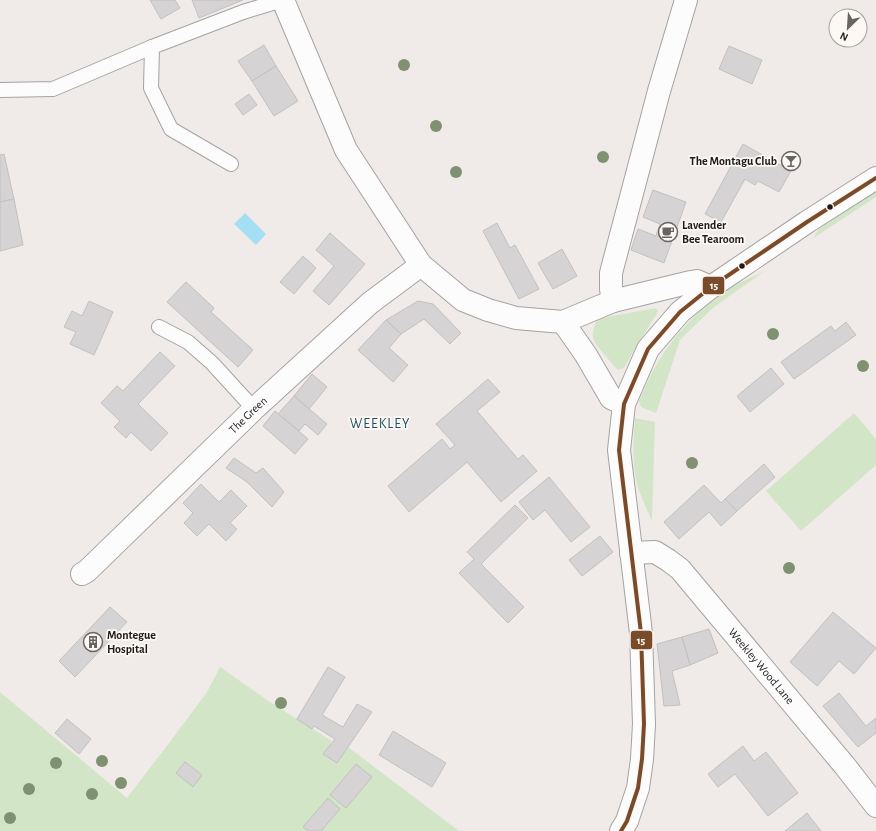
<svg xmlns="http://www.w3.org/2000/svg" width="876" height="831" font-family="'Alegreya Sans',sans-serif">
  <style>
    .green { fill: #d2e6c7 }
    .water { fill: #a5dff3 }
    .building { fill: #d6d3d4; stroke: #c2c0c0 }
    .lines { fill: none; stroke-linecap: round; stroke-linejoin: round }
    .service-casing { stroke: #a6a2a1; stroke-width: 16 }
    .minor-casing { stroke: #a6a2a1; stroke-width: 24 }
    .primary-casing { stroke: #a6a2a1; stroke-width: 24 }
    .service { stroke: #fdfcfc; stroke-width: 14 }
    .minor { stroke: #fdfcfc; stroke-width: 22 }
    .primary { stroke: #fdfcfc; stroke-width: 22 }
    .bus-1-casing { stroke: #fef8f5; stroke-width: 7 }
    .bus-1 { stroke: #7a4b2a; stroke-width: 4 }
    .tree { fill: #7f9170 }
    .bus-dot { fill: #1f1b1a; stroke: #fef8f5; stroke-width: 1.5 }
    .labels { text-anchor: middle; stroke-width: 3.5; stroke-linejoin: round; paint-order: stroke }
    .poi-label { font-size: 12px; font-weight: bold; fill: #1f1b1a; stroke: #fef8f5; text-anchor: start }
    .street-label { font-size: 12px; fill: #1f1b1a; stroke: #fef8f5 }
    .quarter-label { font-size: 14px; letter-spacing: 1px; fill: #1d5161; stroke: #fef8f5 }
    .line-badge { stroke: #fef8f5; stroke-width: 1.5 }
    .badge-label { font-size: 11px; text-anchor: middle; font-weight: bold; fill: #fff }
  </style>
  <rect width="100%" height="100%" fill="#f0ebe9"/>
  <g class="green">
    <polygon points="876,191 876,197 812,239 819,229"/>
    <path d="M765,271L714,307L680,340L656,413L641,407L639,401C657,357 680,324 720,296C725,292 731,287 737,284C746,279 756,276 765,271Z"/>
    <path d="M656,308L658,312L639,342L624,368L618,370C613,365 609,360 605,355C593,342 589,336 597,320L607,317Z"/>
    <polygon points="854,413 876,439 876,465 801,531 766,491"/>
    <path d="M635,418L655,422L652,521C649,514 645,506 642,498C631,473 633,445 635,418Z"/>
    <polygon points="220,667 270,702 332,741 324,754 337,763 348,747 459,831 0,831 0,692 127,798 169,743 207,692"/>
  </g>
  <polygon class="water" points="245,213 266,234 256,245 234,224"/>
  <g class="building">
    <polygon points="150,0 175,0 180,8 161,19"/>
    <polygon points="192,0 243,0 199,18"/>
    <polygon points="264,45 276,66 252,81 238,61"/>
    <polygon points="729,46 762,60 752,84 719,69"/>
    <polygon points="276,66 298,101 274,116 252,81"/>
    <polygon points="249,94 257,105 243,115 235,104"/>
    <polygon points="743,144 791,171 779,192 758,181 755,185 745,179 721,222 705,214"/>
    <polygon points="4,154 14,199 0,202 0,155"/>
    <polygon points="653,190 686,202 664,263 631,250 638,229 656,236 660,224 643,217"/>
    <polygon points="14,199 23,245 0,251 0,202"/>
    <polygon points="497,223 510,248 515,245 539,289 519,299 483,231"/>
    <polygon points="330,233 365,264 329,305 313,291 334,266 316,250"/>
    <polygon points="562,249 577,276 553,289 538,263"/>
    <polygon points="303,256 316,268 294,294 280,282"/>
    <polygon points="186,282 214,308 211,312 253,350 238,367 167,302"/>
    <polygon points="89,301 113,312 94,355 70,344 76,332 64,327 72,311 82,316"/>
    <polygon points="418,301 433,304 461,333 450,344 424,319 401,334 386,320"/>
    <polygon points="386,320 401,334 389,348 408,365 393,382 358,350"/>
    <polygon points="846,322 856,335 794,379 781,362 831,326 835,331"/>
    <polygon points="160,352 175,366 138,404 168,433 151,451 131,432 126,438 114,427 120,421 101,403 117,386 123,391"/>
    <polygon points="771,368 784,384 750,412 737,396"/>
    <polygon points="312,374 327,387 309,409 294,396"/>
    <polygon points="488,379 500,392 477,411 518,459 523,455 537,471 501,502 467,462 409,512 388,486 442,439 450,449 455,445 436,424"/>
    <polygon points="294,396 327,424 318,435 305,424 299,431 278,414"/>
    <polygon points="275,411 308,439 295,454 263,426"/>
    <polygon points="234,458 256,473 263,468 284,492 272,507 247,482 226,468"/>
    <polygon points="764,464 775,477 737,511 725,499"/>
    <polygon points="549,477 590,527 571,542 545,510 533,520 519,502"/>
    <polygon points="201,484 219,502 231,490 247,506 230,523 237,529 226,541 209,524 197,536 184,523 193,513 183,503"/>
    <polygon points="704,485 721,503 725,499 737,511 721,526 709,512 679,539 664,522"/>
    <polygon points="515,505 528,518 481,564 524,607 508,623 459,573 474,559 467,552"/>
    <polygon points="600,536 613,552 582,576 569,560"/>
    <polygon points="110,607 127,622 75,677 59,661"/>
    <polygon points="833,612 876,648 854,674 839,661 817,686 790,662"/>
    <polygon points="709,629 718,653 690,665 682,637"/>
    <polygon points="682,637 690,665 672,671 680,705 664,706 657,644"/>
    <polygon points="328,667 345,677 322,715 343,727 357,704 372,712 337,763 323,754 335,739 314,726 312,729 297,719"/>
    <polygon points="839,693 866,726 876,718 876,733 858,747 823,706"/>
    <polygon points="67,719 91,739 79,754 55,733"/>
    <polygon points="393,731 446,763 432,787 379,755"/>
    <polygon points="743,746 754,761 766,752 798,793 768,816 735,774 718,787 708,774"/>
    <polygon points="185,762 202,775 193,787 176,773"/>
    <polygon points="356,764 372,777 346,808 330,795"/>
    <polygon points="328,798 340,809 321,831 308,831 303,827"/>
    <polygon points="807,813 821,831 785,831"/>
  </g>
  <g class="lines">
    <defs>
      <g id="service">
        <polyline points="0,90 53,89 152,47"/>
        <polyline points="231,164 171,129 151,88 152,47 243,12 282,0"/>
        <polyline points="159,327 188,342 212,363 254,409"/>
      </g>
      <g id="minor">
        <polyline points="283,0 346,150 421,265 463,300 488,310 516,318 563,322 613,301 691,282 697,281 711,287"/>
        <polyline points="613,301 611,289 611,273 659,91 686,0"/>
        <polyline points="563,322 586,355 611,398 624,404"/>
        <path id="s1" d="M631,553L655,552L668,560L680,569L845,766L876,806"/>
        <path id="s2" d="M82,574L87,571L254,409L370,303L421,265"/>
      </g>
      <polyline id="primary" points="621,831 627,821 638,788 642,759 644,724 641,633 619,450 624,404 648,349 680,312 711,287 807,222 876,178"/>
    </defs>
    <use href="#service" class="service-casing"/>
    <use href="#minor" class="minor-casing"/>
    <use href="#primary" class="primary-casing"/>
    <use href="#service" class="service"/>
    <use href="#minor" class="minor"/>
    <use href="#primary" class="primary"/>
    <defs>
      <polyline id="bus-1" points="621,831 627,821 638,788 642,759 644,724 641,633 619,450 624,404 648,349 680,312 711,287 807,222 876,178"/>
    </defs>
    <use href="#bus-1" class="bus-1-casing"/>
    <use href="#bus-1" class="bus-1"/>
  </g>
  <g class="tree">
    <circle cx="404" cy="65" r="6"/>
    <circle cx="436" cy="126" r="6"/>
    <circle cx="603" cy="157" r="6"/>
    <circle cx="456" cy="172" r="6"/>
    <circle cx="773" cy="334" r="6"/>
    <circle cx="863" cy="366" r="6"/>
    <circle cx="692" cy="463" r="6"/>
    <circle cx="789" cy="568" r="6"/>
    <circle cx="281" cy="703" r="6"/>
    <circle cx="102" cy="761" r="6"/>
    <circle cx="56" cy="763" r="6"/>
    <circle cx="121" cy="783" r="6"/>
    <circle cx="29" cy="789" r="6"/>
    <circle cx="92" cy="794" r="6"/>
    <circle cx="10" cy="818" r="6"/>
  </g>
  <defs>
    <symbol id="bar-ring" viewBox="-11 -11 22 22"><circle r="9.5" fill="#fef8f5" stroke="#686462" stroke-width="1.5"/><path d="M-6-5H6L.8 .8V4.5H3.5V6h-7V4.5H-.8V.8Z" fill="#686462"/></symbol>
    <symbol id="cafe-ring" viewBox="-11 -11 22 22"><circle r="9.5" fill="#fef8f5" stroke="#686462" stroke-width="1.5"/><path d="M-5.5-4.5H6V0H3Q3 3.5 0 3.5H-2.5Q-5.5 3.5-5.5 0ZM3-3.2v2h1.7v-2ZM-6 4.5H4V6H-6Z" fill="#686462"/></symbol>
    <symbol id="building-ring" viewBox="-11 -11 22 22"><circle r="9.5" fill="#fef8f5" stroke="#686462" stroke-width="1.5"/><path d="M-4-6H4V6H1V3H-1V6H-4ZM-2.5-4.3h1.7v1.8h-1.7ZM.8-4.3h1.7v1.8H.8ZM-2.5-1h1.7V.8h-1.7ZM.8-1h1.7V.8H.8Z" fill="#686462"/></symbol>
  </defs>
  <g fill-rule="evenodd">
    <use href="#bar-ring" x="780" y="150" width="22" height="22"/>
    <use href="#cafe-ring" x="657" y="221" width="22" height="22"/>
    <use href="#building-ring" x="82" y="631" width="22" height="22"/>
  </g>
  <g class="bus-dot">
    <circle cx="830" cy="207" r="3.5"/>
    <circle cx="742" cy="266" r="3.5"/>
  </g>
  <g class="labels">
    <g class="poi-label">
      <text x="777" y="165" text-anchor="end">The Montagu Club</text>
      <text x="682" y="229">Lavender<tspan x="682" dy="14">Bee Tearoom</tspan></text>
      <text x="107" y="639">Montegue<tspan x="107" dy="14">Hospital</tspan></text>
    </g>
    <g class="street-label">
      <text dy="4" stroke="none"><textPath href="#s2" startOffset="230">The Green</textPath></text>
      <text dy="4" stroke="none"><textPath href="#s1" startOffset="181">Weekley Wood Lane</textPath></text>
    </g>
    <g class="quarter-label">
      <text x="380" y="428">WEEKLEY</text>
    </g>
  </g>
  <g class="line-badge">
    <rect x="702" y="276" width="23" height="19" rx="4" fill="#7a4b2a"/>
    <rect x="630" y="630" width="23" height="20" rx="4" fill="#7a4b2a"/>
  </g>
  <g class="badge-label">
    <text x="714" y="289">15</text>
    <text x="641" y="644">15</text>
  </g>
  <g transform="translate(848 28) rotate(205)"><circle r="19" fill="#fef8f5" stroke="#a5a09d"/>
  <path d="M0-3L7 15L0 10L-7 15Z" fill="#686462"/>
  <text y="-6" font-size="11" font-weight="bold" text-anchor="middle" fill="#1f1b1a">N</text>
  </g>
</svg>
